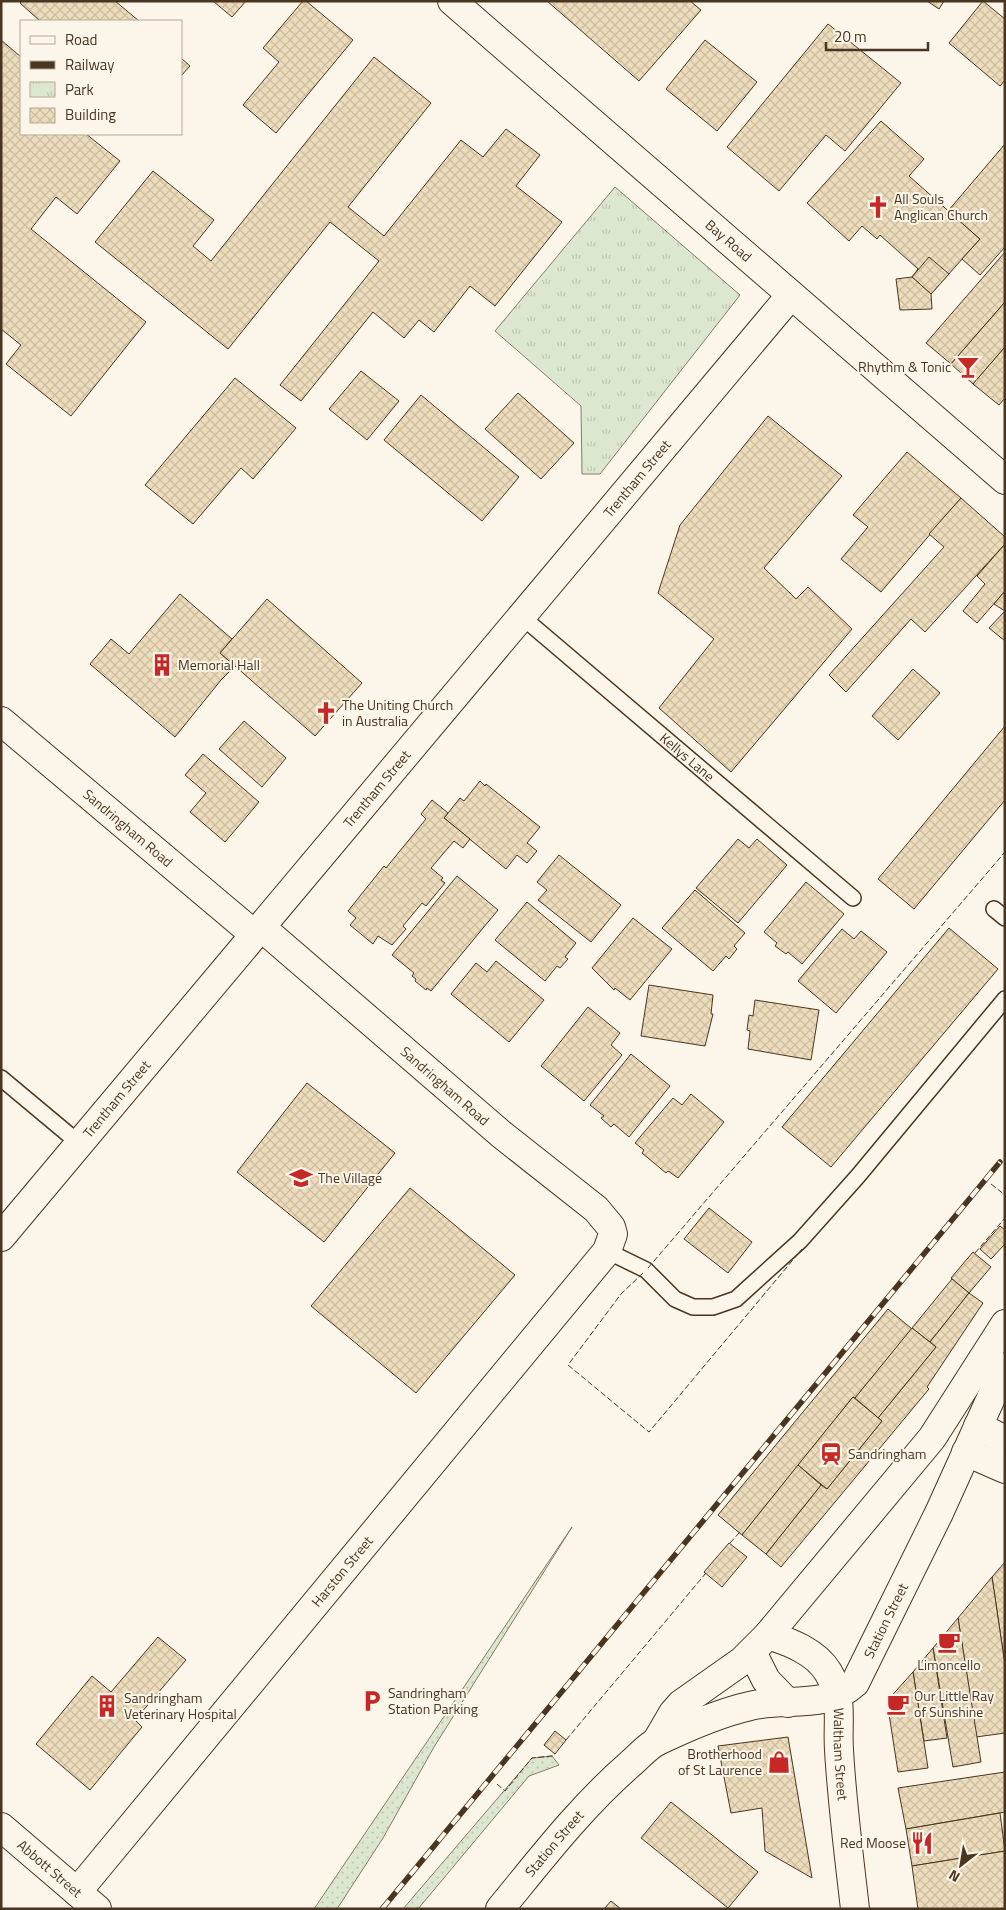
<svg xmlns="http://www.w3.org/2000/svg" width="1006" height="1910" font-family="'Titillium Web',sans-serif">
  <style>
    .grass { fill: url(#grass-dots); stroke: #887966 }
    .park { fill: url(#park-tufts); stroke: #887966 }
    .building { fill: url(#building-cross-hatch); stroke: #4a3520 }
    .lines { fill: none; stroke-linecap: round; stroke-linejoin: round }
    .lane-casing { stroke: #4a3520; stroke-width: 18 }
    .street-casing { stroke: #4a3520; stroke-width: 30 }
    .secondary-casing { stroke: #4a3520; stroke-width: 30 }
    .lane { stroke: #fbf6e9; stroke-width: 15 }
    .street { stroke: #fbf6e9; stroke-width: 28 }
    .secondary { stroke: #fbf6e9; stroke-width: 28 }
    .rail-casing { stroke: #4a3520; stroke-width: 5.5 }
    .rail { stroke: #fbf6e9; stroke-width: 4; stroke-dasharray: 11; stroke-linecap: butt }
    .fence { stroke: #4a3520; stroke-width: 1; stroke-dasharray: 6 2.5; stroke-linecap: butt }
    .labels { text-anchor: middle; stroke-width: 4; stroke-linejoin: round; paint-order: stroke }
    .poi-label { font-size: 14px; fill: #4a3520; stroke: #fbf6e9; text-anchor: start }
    .street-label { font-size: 14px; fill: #4a3520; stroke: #fbf6e9 }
  </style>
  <defs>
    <pattern id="grass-dots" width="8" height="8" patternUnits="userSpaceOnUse" patternTransform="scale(1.25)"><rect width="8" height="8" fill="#dce7d0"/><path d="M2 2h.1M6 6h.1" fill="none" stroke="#bec7b2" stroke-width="1.8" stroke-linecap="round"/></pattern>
    <pattern id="park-tufts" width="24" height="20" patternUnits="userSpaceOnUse" patternTransform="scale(1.25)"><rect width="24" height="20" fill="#dce7d0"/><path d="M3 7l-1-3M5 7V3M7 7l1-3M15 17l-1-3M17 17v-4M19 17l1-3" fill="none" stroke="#bec7b2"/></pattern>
    <pattern id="building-cross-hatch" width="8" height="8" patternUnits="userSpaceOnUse" patternTransform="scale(1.25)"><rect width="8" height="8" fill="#ecdcbc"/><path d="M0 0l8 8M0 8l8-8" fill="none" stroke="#ccbda1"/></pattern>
  </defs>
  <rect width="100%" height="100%" fill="#fbf6e9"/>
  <g class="grass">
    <polygon points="572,1527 434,1747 383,1838 337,1909 314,1909"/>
    <polygon points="552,1756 559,1765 529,1776 418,1909 403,1909 532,1758"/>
  </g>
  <polygon class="park" points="615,187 740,295 600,474 582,474 581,406 495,331"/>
  <g class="building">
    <polygon points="22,1 115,1 139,21 40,21 20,3"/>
    <polygon points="213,1 246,1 232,17"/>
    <polygon points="303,1 306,1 353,40 276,133 243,105 279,62 263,48"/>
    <polygon points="547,1 690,1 701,10 639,81"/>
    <polygon points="927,1 944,1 939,9"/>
    <polygon points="983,1 1005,19 1005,80 1000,86 949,43"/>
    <polygon points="828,24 901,83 845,151 826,135 779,191 727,147"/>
    <polygon points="1,40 21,57 21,134 86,134 120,161 77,214 56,197 31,229 146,322 71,416 6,364 21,345 1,329"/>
    <polygon points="705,40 757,82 717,131 666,89"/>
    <polygon points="374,57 431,103 348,207 384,236 461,140 483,157 506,129 540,155 516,186 562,222 495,306 470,286 434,332 419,320 404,338 373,312 301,401 280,385 379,261 330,222 228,349 95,242 153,171 214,220 193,246 211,261"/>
    <polygon points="181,58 190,66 181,76"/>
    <polygon points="881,121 924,159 909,176 980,239 931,294 912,277 918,269 880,235 877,239 862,226 849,241 807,203"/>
    <polygon points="1005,144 1005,247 980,275 962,259 980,239 948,211"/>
    <polygon points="1005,252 1005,302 951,364 926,343"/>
    <polygon points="929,257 949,274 931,294 912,277"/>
    <polygon points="912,277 931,294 932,309 900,310 896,279"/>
    <polygon points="1005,302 1005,347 973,384 951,364"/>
    <polygon points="1005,347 1005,398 999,405 973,384"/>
    <polygon points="361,371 399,401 367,440 329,409"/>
    <polygon points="235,378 296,428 253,479 241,468 193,524 145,485"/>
    <polygon points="518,393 574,443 541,479 485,429"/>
    <polygon points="421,395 519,477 482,521 384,440"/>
    <polygon points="768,416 842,476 764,568 796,599 808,587 852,629 731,772 659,708 714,639 658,593 680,525"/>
    <polygon points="907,452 961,498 881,592 841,559 868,527 853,515"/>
    <polygon points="961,498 1005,537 1005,544 925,632 911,619 846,692 829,675 944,547 929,534"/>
    <polygon points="1005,544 1005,591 977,623 963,611 985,584 977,576"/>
    <polygon points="1005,591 1005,611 994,604"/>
    <polygon points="180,594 232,639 220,653 235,666 221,680 175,737 90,664 111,639 129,654"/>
    <polygon points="267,599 362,683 315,736 220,653"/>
    <polygon points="1005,611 1005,641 989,628"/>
    <polygon points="913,669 940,693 898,740 872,716"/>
    <polygon points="244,721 286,758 262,787 219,749"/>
    <polygon points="1005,726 1005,800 914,909 878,879"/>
    <polygon points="203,754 259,802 225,842 190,812 206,793 185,775"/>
    <polygon points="480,781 485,786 486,784 540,827 527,843 537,851 527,863 517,855 506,869 444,818 460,798 464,801"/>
    <polygon points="432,800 448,813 444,818 470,839 463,848 454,841 431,868 443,878 441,880 445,883 426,906 422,903 403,926 406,929 392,945 378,936 373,944 350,925 356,918 348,911 384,866 386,868 426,819 421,814"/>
    <polygon points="738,839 749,848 757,839 787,865 738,923 696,888"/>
    <polygon points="559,855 621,905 591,942 538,900 547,890 537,882"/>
    <polygon points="457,876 498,910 431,991 427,988 426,990 415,981 416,979 412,976 414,973 392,955"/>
    <polygon points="806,882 844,914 802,964 788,952 786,954 775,946 777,943 764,932"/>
    <polygon points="695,890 745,933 734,946 737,949 729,959 726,956 713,971 662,928"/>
    <polygon points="527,902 576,943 565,957 568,959 560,968 557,966 545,981 495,940"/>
    <polygon points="633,918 672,949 630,1000 615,988 614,990 592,968"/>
    <polygon points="949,928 998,969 831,1167 782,1127"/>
    <polygon points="842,929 854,939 861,931 887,952 836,1013 798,981"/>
    <polygon points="496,961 544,1000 509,1042 451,994 476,963 487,972"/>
    <polygon points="649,985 713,995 711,1014 713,1014 705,1046 641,1036"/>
    <polygon points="755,1000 819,1010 811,1060 748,1049 750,1031 747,1030 749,1015 753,1016"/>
    <polygon points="588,1007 620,1033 611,1045 622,1055 584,1101 541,1066"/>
    <polygon points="631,1054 670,1086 629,1137 614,1124 611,1127 601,1118 604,1116 590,1105"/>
    <polygon points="307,1083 395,1153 324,1242 237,1172"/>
    <polygon points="691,1094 724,1122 678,1178 668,1171 666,1173 642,1153 644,1150 635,1143 673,1098 682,1105"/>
    <polygon points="410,1188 515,1275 416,1393 311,1306"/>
    <polygon points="709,1208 752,1242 728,1273 684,1239"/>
    <polygon points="1000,1226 1005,1230 1005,1244 991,1259 980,1249"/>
    <polygon points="973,1252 991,1267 969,1293 951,1278"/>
    <polygon points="952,1279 969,1293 930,1342 912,1328"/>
    <polygon points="969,1293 983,1303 927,1387 929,1389 781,1567 766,1554 821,1485 827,1489 882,1421 878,1418 936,1347 930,1342"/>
    <polygon points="888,1309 912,1329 855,1398 853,1397 742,1535 718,1515"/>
    <polygon points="912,1328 936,1347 878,1418 855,1398"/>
    <polygon points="853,1397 882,1421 827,1489 798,1465"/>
    <polygon points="798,1465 821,1485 766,1554 742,1535"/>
    <polygon points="729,1543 747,1557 722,1587 704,1572"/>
    <polygon points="1005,1562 1005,1665 992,1577"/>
    <polygon points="992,1577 1005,1665 1005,1733 976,1737 958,1618"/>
    <polygon points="958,1618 981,1762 953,1767 933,1648"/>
    <polygon points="158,1637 186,1660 135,1720 142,1727 90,1790 36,1744 92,1676 111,1692"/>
    <polygon points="933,1648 947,1738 924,1741 913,1672"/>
    <polygon points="913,1672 928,1768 898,1772 887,1701"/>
    <polygon points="555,1731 566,1740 555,1754 544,1745"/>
    <polygon points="788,1737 812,1878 765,1851 762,1808 731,1813 718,1746"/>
    <polygon points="1005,1772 1005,1812 906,1829 898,1788"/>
    <polygon points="671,1802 758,1872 728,1908 641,1838"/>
    <polygon points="1000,1813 1005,1851 912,1866 906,1829"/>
    <polygon points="1005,1851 1005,1909 918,1909 912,1866"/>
    <polygon points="611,1901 621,1909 604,1909"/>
  </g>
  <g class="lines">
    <defs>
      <g id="lane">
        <path id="s1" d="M521,616L853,898"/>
        <polyline points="994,909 1005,918"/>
        <polyline points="1,1078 80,1144"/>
        <polyline points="607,1251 646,1270 675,1299 693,1307 713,1307 736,1299 800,1241 858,1176 1005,999"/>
      </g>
      <g id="street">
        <path id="s2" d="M1,721L255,935"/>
        <path id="s3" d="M1,1237L791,295"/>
        <polyline points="978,1426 1005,1440"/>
        <polyline points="966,1452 1005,1469"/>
        <path id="s4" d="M768,1635C790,1642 816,1652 828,1672C844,1698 837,1722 839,1750C842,1803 849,1856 855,1909"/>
        <path id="s5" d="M77,1892L607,1251L613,1234L611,1227L596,1209L501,1134L261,927"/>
      </g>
      <g id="secondary">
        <path id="s6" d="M452,1L1005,480"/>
        <polyline points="752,1652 766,1680 788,1703"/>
        <polyline points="656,1742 673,1713 681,1704 742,1661 768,1635 932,1438 1005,1324"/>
        <path id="s7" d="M1,1827L97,1909"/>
        <path id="s8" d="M500,1909C541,1859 580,1808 629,1765C638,1758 647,1746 658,1741C687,1727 719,1713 750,1706C784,1697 826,1710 855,1683L939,1513L1005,1367"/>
      </g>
    </defs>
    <use href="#lane" class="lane-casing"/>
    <use href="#street" class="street-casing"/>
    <use href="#secondary" class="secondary-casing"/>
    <use href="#lane" class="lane"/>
    <use href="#street" class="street"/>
    <use href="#secondary" class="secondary"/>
    <defs>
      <polyline id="rail" points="382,1909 1000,1162"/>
    </defs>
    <use href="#rail" class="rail-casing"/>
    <use href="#rail" class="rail"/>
    <g class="fence">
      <polyline points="991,1184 1005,1195"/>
      <polyline points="975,1253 1005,1218"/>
      <polyline points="648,1268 1005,852"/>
      <polyline points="643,1273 621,1294 568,1365 649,1432 802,1249"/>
      <polyline points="730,1543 740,1532"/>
      <polyline points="566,1740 706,1573"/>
      <polyline points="497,1784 505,1791 532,1758 552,1756 555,1754"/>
    </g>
  </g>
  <defs>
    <symbol id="church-bare" viewBox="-9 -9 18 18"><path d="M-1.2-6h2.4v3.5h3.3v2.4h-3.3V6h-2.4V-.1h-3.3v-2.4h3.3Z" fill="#c62828" stroke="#fbf6e9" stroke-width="2.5" paint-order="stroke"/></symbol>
    <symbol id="bar-bare" viewBox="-9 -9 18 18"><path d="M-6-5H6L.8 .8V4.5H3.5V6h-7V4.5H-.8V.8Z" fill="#c62828" stroke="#fbf6e9" stroke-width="2.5" paint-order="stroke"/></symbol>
    <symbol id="building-bare" viewBox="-9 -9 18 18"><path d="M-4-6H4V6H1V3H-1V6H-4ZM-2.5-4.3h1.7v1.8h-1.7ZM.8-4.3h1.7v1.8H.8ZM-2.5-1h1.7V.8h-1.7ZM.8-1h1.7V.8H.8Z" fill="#c62828" stroke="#fbf6e9" stroke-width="2.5" paint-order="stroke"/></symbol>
    <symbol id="school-bare" viewBox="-9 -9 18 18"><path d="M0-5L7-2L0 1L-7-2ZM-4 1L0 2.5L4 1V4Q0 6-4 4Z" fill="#c62828" stroke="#fbf6e9" stroke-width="2.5" paint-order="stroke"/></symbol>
    <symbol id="station-bare" viewBox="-9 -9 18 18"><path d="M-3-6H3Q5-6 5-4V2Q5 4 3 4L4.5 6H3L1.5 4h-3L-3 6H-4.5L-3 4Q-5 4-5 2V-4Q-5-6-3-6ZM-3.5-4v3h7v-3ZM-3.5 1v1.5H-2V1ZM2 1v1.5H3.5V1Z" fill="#c62828" stroke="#fbf6e9" stroke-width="2.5" paint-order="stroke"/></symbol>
    <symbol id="cafe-bare" viewBox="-9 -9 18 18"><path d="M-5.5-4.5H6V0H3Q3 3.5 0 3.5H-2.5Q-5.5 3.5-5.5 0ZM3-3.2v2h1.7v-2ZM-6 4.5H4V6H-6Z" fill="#c62828" stroke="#fbf6e9" stroke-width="2.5" paint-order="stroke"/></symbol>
    <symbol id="parking-bare" viewBox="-9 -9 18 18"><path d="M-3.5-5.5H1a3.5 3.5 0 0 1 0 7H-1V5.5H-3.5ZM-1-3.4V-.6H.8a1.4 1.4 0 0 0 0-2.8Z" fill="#c62828" stroke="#fbf6e9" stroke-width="2.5" paint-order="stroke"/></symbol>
    <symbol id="shop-bare" viewBox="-9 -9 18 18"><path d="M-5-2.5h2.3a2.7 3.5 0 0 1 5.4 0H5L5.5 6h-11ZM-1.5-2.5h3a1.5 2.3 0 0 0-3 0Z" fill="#c62828" stroke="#fbf6e9" stroke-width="2.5" paint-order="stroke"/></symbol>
    <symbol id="restaurant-bare" viewBox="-9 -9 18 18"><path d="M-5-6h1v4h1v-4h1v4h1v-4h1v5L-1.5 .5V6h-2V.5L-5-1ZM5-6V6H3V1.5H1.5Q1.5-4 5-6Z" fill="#c62828" stroke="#fbf6e9" stroke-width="2.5" paint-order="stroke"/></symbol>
  </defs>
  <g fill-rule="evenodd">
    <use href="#church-bare" x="862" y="191" width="32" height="32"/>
    <use href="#bar-bare" x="952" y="351" width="32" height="32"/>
    <use href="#building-bare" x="146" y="649" width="32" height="32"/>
    <use href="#church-bare" x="310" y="697" width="32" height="32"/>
    <use href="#school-bare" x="285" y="1162" width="32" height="32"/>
    <use href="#station-bare" x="815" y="1438" width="32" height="32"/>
    <use href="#cafe-bare" x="933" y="1626" width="32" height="32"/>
    <use href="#parking-bare" x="356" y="1685" width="32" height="32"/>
    <use href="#cafe-bare" x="882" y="1688" width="32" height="32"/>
    <use href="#building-bare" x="91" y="1690" width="32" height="32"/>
    <use href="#shop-bare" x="763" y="1746" width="32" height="32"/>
    <use href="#restaurant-bare" x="906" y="1827" width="32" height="32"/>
  </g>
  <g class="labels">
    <g class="poi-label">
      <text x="894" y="204">All Souls<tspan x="894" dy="16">Anglican Church</tspan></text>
      <text x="951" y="372" text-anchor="end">Rhythm &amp; Tonic</text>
      <text x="178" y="670">Memorial Hall</text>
      <text x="342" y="710">The Uniting Church<tspan x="342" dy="16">in Australia</tspan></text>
      <text x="318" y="1183">The Village</text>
      <text x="848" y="1459">Sandringham</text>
      <text x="949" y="1670" text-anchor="middle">Limoncello</text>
      <text x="388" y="1698">Sandringham<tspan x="388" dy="16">Station Parking</tspan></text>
      <text x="914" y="1701">Our Little Ray<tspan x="914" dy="16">of Sunshine</tspan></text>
      <text x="124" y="1703">Sandringham<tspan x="124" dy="16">Veterinary Hospital</tspan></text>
      <text x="762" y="1759" text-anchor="end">Brotherhood<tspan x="762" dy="16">of St Laurence</tspan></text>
      <text x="906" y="1848" text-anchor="end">Red Moose</text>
    </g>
    <g class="street-label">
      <text dy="5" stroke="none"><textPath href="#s6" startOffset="366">Bay Road</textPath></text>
      <text dy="5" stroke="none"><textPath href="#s3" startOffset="990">Trentham Street</textPath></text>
      <text dy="5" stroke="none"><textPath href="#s1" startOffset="218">Kellys Lane</textPath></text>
      <text dy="5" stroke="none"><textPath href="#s3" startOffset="585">Trentham Street</textPath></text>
      <text dy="5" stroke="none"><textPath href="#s2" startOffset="166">Sandringham Road</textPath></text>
      <text transform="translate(445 1086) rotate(41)" y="5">Sandringham Road</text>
      <text dy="5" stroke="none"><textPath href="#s3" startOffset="180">Trentham Street</textPath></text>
      <text dy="5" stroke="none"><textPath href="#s5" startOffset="416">Harston Street</textPath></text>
      <text dy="5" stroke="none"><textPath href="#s8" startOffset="509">Station Street</textPath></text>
      <text dy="5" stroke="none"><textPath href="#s4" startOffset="156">Waltham Street</textPath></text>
      <text dy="5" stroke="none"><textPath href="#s8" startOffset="85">Station Street</textPath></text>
      <text dy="5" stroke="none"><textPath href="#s7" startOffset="64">Abbott Street</textPath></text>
    </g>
  </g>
  <rect width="1006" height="1910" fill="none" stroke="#4a3520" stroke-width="5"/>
  <rect x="20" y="20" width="162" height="115" fill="#fbf6e9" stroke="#b4a999"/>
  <rect x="30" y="36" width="25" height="8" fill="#fbf6e9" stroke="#b4a999"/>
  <text x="65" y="45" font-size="15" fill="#4a3520">Road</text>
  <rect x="30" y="61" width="25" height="8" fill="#4a3520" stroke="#b4a999"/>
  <text x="65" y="70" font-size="15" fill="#4a3520">Railway</text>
  <rect x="30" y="82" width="25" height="15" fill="url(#park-tufts)" stroke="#b4a999"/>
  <text x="65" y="95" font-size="15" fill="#4a3520">Park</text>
  <rect x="30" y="108" width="25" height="15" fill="url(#building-cross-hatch)" stroke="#b4a999"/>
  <text x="65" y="120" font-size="15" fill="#4a3520">Building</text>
  <g transform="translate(961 1865) rotate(211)" stroke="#fbf6e9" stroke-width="4" paint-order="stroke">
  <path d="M0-4L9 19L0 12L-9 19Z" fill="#4a3520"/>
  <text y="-8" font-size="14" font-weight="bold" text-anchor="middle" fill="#4a3520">N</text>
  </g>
  <path d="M826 42v8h102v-8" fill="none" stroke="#4a3520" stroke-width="2.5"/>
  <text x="834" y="42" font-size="15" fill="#4a3520" stroke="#fbf6e9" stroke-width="4" paint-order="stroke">20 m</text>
</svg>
